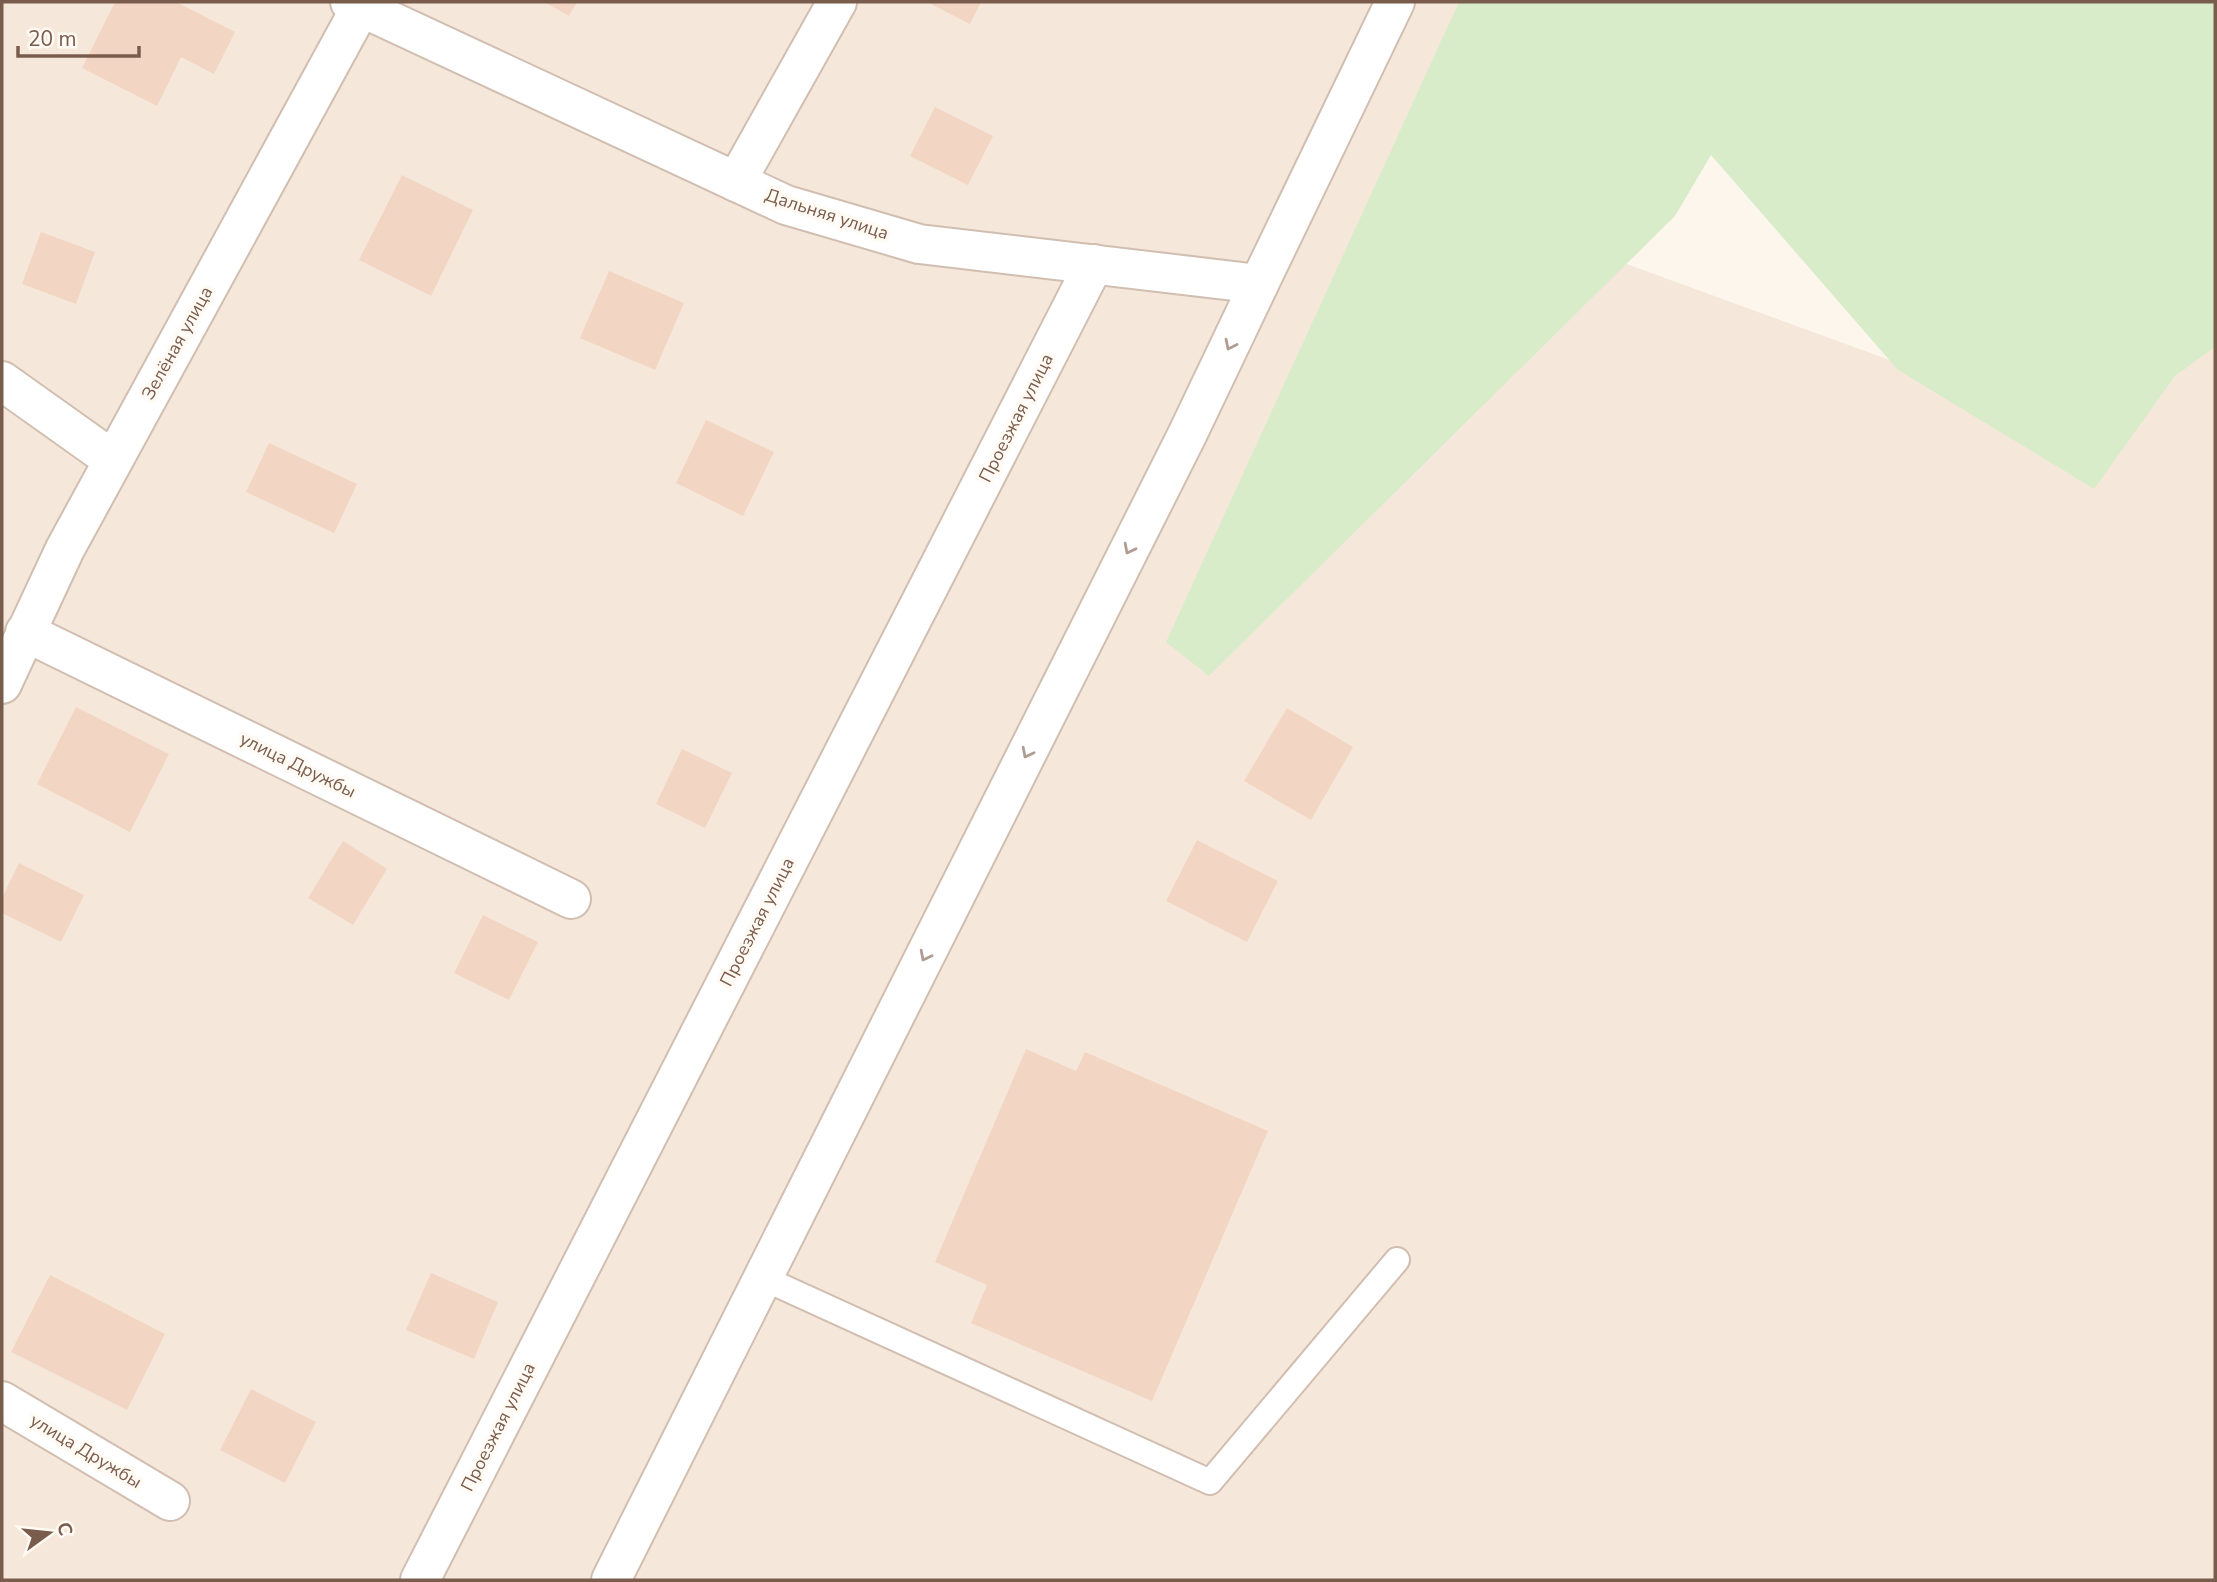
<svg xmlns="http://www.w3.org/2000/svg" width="2217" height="1582" font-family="'Nunito Sans',sans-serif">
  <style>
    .residential { fill: #f5e8da }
    .green { fill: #d8ecc9 }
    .building { fill: #f3d5c3 }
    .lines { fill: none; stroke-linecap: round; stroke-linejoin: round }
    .service-casing { stroke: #d1beb0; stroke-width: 28 }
    .minor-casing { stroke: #d1beb0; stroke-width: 42 }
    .tertiary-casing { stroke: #d1beb0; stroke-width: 42 }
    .service { stroke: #fff; stroke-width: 24 }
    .minor { stroke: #fff; stroke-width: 38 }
    .tertiary { stroke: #fff; stroke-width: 38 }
    .oneway { stroke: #af9d94 }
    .labels { text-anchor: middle; stroke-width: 7; stroke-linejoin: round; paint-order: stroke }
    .street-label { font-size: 18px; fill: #7a5c4d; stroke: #fffaf3 }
  </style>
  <rect width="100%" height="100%" fill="#fdf6ec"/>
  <polygon class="residential" points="2,2 1477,2 1397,180 2070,426 2215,318 2215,1580 2,1580"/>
  <polygon class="green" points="1459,2 2215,2 2215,347 2175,376 2094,489 1898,370 1711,155 1675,216 1209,676 1166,642"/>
  <g class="building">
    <polygon points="115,2 176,2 235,32 214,74 181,57 157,106 82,68"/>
    <polygon points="544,2 577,2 569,16"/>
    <polygon points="927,2 981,2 970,24"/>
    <polygon points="935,107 993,136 968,185 910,156"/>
    <polygon points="402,175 473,210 431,296 359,260"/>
    <polygon points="41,232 95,252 76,304 22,284"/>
    <polygon points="609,271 684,303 655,370 580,338"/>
    <polygon points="706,420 774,452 743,516 676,483"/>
    <polygon points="269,443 357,484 334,533 246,492"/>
    <polygon points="76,707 169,754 130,832 37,784"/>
    <polygon points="1287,708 1353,747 1311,820 1244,781"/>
    <polygon points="682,749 732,773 705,828 656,804"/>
    <polygon points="1197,840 1278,881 1247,942 1166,901"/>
    <polygon points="343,841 387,869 353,925 308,898"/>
    <polygon points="19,863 84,895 61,942 2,913 2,898"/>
    <polygon points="483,915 538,942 509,1000 454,973"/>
    <polygon points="1026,1049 1076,1071 1085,1052 1268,1131 1152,1401 971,1323 987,1285 935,1262"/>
    <polygon points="431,1273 498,1302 474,1359 406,1330"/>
    <polygon points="50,1275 165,1334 127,1410 11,1352"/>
    <polygon points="251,1389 316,1422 285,1483 220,1450"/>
  </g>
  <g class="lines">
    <defs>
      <polyline id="service" points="763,1278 1210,1482 1397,1260"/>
      <g id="minor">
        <polyline points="350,2 786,205 919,244 1259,284 1187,435 611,1580"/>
        <polyline points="736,182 837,2"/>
        <polyline points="2,381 113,460"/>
        <polyline points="25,632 571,899"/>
        <polyline points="2,684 65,549 361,7"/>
        <polyline points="2,1401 170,1501"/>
        <polyline points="420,1580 1094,264"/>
      </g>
      <polyline id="tertiary" points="1259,284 1395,2"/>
    </defs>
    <use href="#service" class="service-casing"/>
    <use href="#minor" class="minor-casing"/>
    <use href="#tertiary" class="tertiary-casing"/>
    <use href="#service" class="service"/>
    <use href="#minor" class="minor"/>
    <use href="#tertiary" class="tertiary"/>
  </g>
  <defs><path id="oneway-chevron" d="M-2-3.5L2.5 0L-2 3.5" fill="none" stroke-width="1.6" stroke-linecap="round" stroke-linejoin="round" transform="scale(1.75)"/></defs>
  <g class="oneway">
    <use href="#oneway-chevron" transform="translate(1230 345) rotate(116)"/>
    <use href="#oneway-chevron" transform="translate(1129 549) rotate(117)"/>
    <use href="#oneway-chevron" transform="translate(1027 753) rotate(117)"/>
    <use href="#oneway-chevron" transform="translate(925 956) rotate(117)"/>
  </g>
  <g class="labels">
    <g class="street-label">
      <text transform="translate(827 214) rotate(18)" y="6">Дальняя улица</text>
      <text transform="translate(177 343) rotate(-61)" y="6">Зелёная улица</text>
      <text transform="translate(1016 418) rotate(-63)" y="6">Проезжая улица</text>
      <text transform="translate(298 765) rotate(26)" y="6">улица Дружбы</text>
      <text transform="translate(757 922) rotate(-63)" y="6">Проезжая улица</text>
      <text transform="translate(498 1427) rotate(-63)" y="6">Проезжая улица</text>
      <text transform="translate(86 1451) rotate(31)" y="6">улица Дружбы</text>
    </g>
  </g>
  <rect width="2217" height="1582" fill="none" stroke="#7a5c4d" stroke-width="7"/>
  <g transform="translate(49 1533) rotate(75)" stroke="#fffaf3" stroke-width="5" paint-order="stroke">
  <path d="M0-5L12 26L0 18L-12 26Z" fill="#7a5c4d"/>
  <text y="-10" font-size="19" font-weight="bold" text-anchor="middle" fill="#7a5c4d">С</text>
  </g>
  <path d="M18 46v10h121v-10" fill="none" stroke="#7a5c4d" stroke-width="3.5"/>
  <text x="28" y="46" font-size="21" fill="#7a5c4d" stroke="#fffaf3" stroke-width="5" paint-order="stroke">20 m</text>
</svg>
